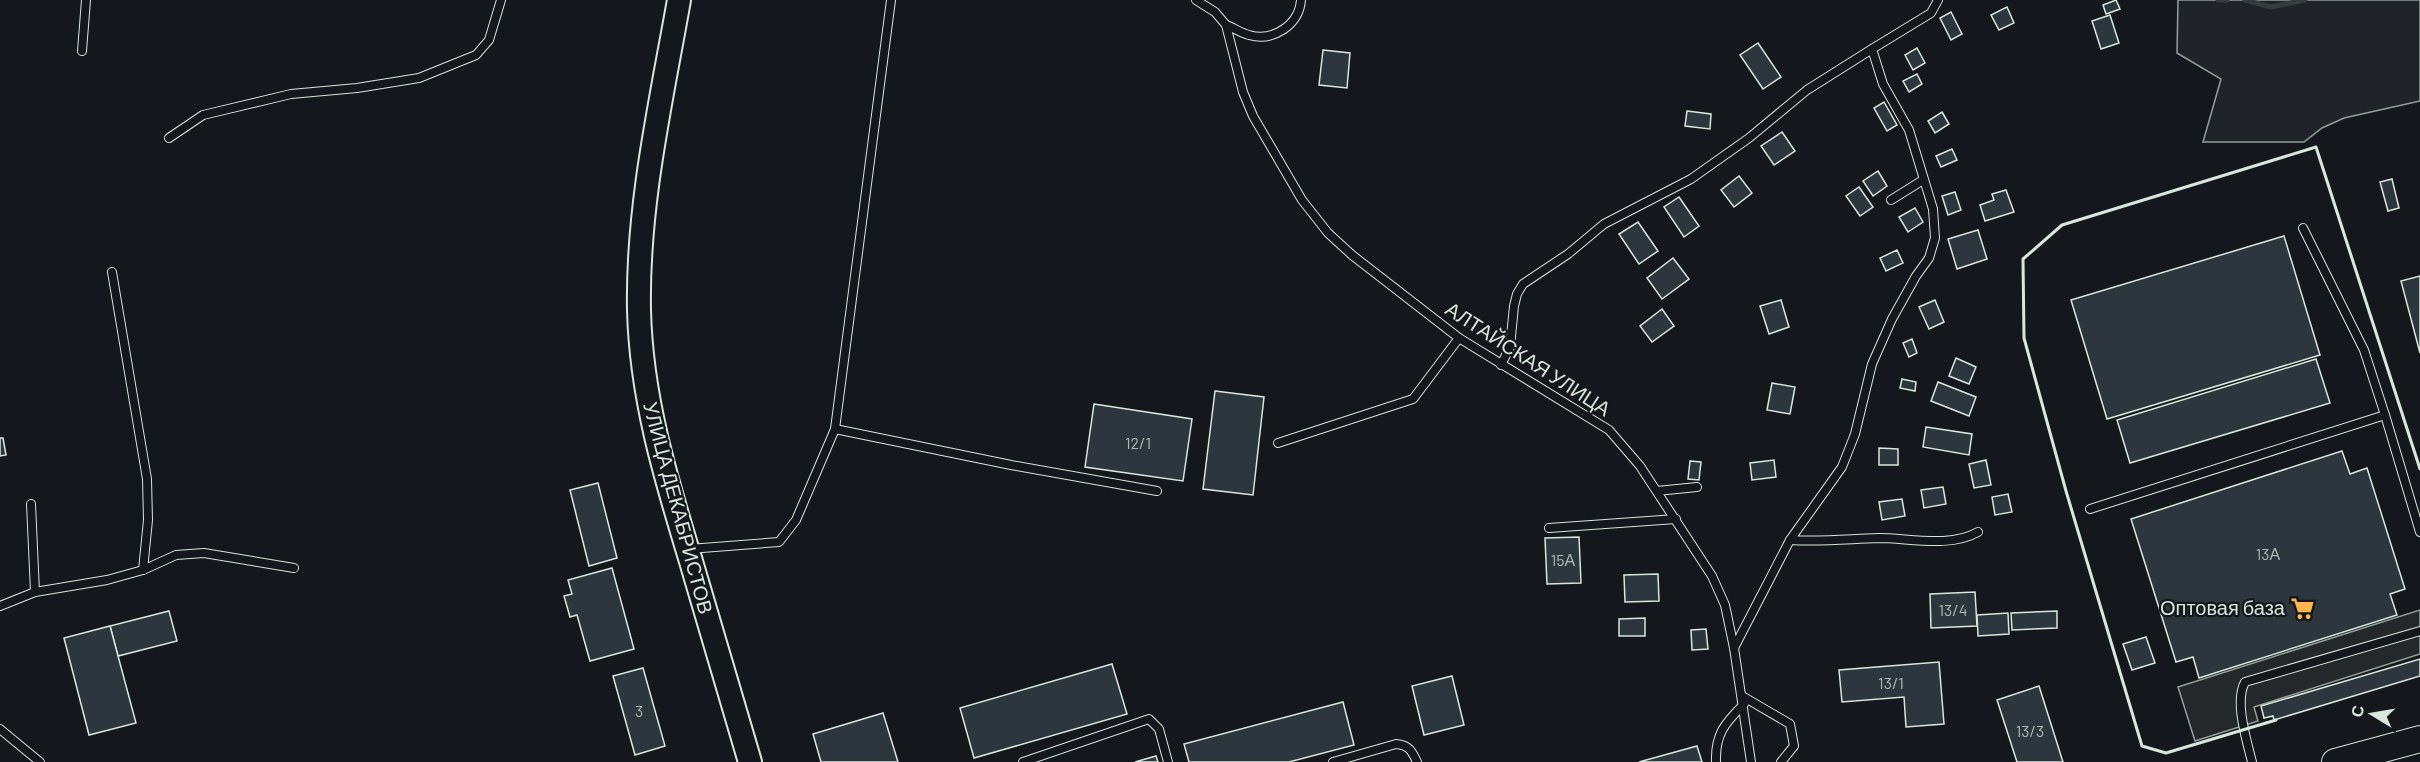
<svg xmlns="http://www.w3.org/2000/svg" width="2420" height="762" font-family="Barlow,sans-serif">
  <style>
    .green { fill: #202428; stroke: #939e99; stroke-width: 1.5 }
    .parking { fill: #24282b; stroke: #939e99; stroke-width: 1.5 }
    .lines { fill: none; stroke-linecap: round; stroke-linejoin: round }
    .stream { stroke: #363b3e; stroke-width: 5 }
    .building { fill: #2c363c; stroke: #d8e6dc; stroke-width: 1.5 }
    .service-casing { stroke: #d8e6dc; stroke-width: 10 }
    .secondary-casing { stroke: #d8e6dc; stroke-width: 26 }
    .primary-casing { stroke: #d8e6dc; stroke-width: 28 }
    .service { stroke: #14181c; stroke-width: 8 }
    .secondary { stroke: #14181c; stroke-width: 22 }
    .primary { stroke: #14181c; stroke-width: 26 }
    .wall { stroke: #d8e6dc; stroke-width: 3 }
    .labels { text-anchor: middle; stroke-width: 4.5; stroke-linejoin: round; paint-order: stroke }
    .number-label { font-size: 16px; fill: #adbab4 }
    .street-label { font-size: 20px; fill: #d8e6dc; stroke: #14181c }
    .poi-label { font-size: 20px; fill: #d8e6dc; stroke: #14181c; text-anchor: end }
  </style>
  <rect width="100%" height="100%" fill="#14181c"/>
  <polygon class="green" points="2178,0 2420,0 2420,101 2344,118 2322,128 2304,142 2203,142 2221,79 2177,53"/>
  <polygon class="parking" points="2420,610 2420,654 2254,707 2258,721 2195,741 2178,687"/>
  <g class="lines">
    <g class="stream">
      <polyline points="2218,0 2227,0"/>
      <polyline points="2245,0 2271,7 2305,0"/>
    </g>
  </g>
  <g class="building">
    <polygon points="2116,0 2120,9 2106,14 2103,5"/>
    <polygon points="2007,7 2014,23 1999,30 1991,15"/>
    <polygon points="1951,12 1962,34 1951,40 1940,18"/>
    <polygon points="2110,15 2119,43 2101,49 2092,21"/>
    <polygon points="1758,43 1781,77 1763,89 1740,55"/>
    <polygon points="1917,48 1925,63 1913,70 1905,55"/>
    <polygon points="1323,50 1350,53 1347,88 1319,85"/>
    <polygon points="1917,74 1922,84 1909,92 1903,81"/>
    <polygon points="1884,102 1897,125 1887,131 1874,108"/>
    <polygon points="1687,111 1711,114 1710,129 1685,126"/>
    <polygon points="1942,112 1949,124 1935,133 1928,121"/>
    <polygon points="1782,132 1795,151 1774,165 1761,146"/>
    <polygon points="1952,149 1957,160 1941,167 1936,156"/>
    <polygon points="1878,171 1887,186 1873,196 1863,181"/>
    <polygon points="1739,176 1752,193 1734,207 1721,190"/>
    <polygon points="2392,179 2399,208 2388,211 2380,182"/>
    <polygon points="1859,187 1873,207 1860,216 1846,196"/>
    <polygon points="2006,190 2014,212 1985,221 1980,205 1994,200 1992,194"/>
    <polygon points="1955,192 1961,210 1948,215 1942,196"/>
    <polygon points="1679,197 1699,226 1684,237 1664,207"/>
    <polygon points="1915,208 1923,222 1908,232 1899,217"/>
    <polygon points="1638,222 1658,251 1639,264 1619,234"/>
    <polygon points="1978,230 1987,259 1957,269 1948,239"/>
    <polygon points="2284,236 2320,355 2107,419 2071,300"/>
    <polygon points="1897,250 1903,263 1886,271 1880,258"/>
    <polygon points="1673,258 1689,279 1662,299 1647,278"/>
    <polygon points="2420,276 2420,353 2401,281"/>
    <polygon points="1781,300 1789,327 1769,334 1760,306"/>
    <polygon points="1935,300 1944,322 1929,329 1919,307"/>
    <polygon points="1662,309 1674,326 1652,342 1640,326"/>
    <polygon points="1912,339 1917,353 1909,357 1903,343"/>
    <polygon points="1956,358 1976,367 1969,384 1949,376"/>
    <polygon points="2316,359 2330,403 2130,463 2117,420"/>
    <polygon points="1902,379 1916,382 1915,391 1900,388"/>
    <polygon points="1938,382 1976,397 1969,416 1931,401"/>
    <polygon points="1772,383 1795,387 1790,414 1767,410"/>
    <polygon points="1215,391 1264,397 1253,495 1203,489"/>
    <polygon points="1094,404 1192,419 1183,481 1085,467"/>
    <polygon points="1926,427 1972,434 1969,455 1923,447"/>
    <polygon points="0,438 3,438 6,455 0,456"/>
    <polygon points="1879,448 1898,449 1898,465 1879,465"/>
    <polygon points="2342,451 2350,474 2367,468 2405,589 2390,594 2397,615 2199,678 2193,657 2176,662 2131,519"/>
    <polygon points="1774,460 1776,477 1752,480 1750,463"/>
    <polygon points="1986,460 1991,485 1974,488 1969,464"/>
    <polygon points="1690,461 1701,462 1699,480 1688,479"/>
    <polygon points="598,483 617,558 589,566 570,490"/>
    <polygon points="1943,487 1946,504 1924,508 1921,490"/>
    <polygon points="2008,494 2012,512 1995,515 1992,497"/>
    <polygon points="1902,499 1905,516 1882,520 1879,502"/>
    <polygon points="1579,537 1581,583 1547,584 1545,538"/>
    <polygon points="612,568 634,649 590,661 577,615 570,617 564,596 572,594 568,580"/>
    <polygon points="1658,574 1659,601 1625,602 1624,575"/>
    <polygon points="1975,592 1977,626 1931,628 1930,594"/>
    <polygon points="169,611 177,641 118,656 110,626"/>
    <polygon points="2057,611 2057,628 2012,630 2011,613"/>
    <polygon points="2008,613 2009,634 1978,636 1977,615"/>
    <polygon points="1645,618 1645,636 1619,636 1619,619"/>
    <polygon points="110,626 136,723 89,735 64,638"/>
    <polygon points="1706,629 1708,649 1692,650 1691,630"/>
    <polygon points="2146,637 2155,663 2132,670 2123,644"/>
    <polygon points="2420,659 2420,676 2274,720 2273,716 2264,718 2261,706"/>
    <polygon points="1939,662 1944,724 1906,727 1904,697 1842,702 1839,670"/>
    <polygon points="1112,664 1127,714 974,758 960,708"/>
    <polygon points="643,668 665,746 635,755 613,676"/>
    <polygon points="1452,676 1464,725 1424,735 1412,686"/>
    <polygon points="2039,686 2063,762 2017,762 1997,700"/>
    <polygon points="1343,702 1354,745 1289,762 1189,762 1184,744"/>
    <polygon points="883,713 898,762 821,762 813,734"/>
    <polygon points="1697,746 1702,762 1639,762"/>
    <polygon points="1156,756 1158,762 1135,762"/>
  </g>
  <g class="lines">
    <defs>
      <g id="service">
        <polyline points="891,0 835,429 1011,465 1157,491"/>
        <polyline points="1196,0 1215,12 1226,25 1243,92 1253,116 1302,200 1328,233 1352,255 1459,338 1609,430 1640,466 1712,576 1725,605 1734,648 1751,762"/>
        <path d="M1226,25C1234,28 1241,33 1249,35C1273,42 1299,25 1301,0"/>
        <polyline points="82,51 86,0"/>
        <polyline points="169,138 203,115 291,94 357,88 419,78 476,55 489,40 501,0"/>
        <polyline points="1891,200 1923,180"/>
        <polyline points="2303,228 2364,350 2385,415"/>
        <polyline points="112,272 147,479 148,520 143,570"/>
        <polyline points="1501,365 1510,347 1514,306 1517,294 1523,284 1568,254 1604,224 1691,179 1749,138 1807,90 1872,49"/>
        <polyline points="1278,443 1413,399 1459,338"/>
        <polyline points="1657,491 1697,487"/>
        <polyline points="31,504 35,592"/>
        <polyline points="2090,509 2385,415 2420,532"/>
        <polyline points="1549,528 1676,519"/>
        <path d="M1790,540C1820,542 1848,539 1878,538C1909,538 1950,548 1978,532"/>
        <polyline points="689,549 779,542 796,520 835,429"/>
        <polyline points="0,606 35,592 107,580 143,570 176,555 204,553 294,568"/>
        <polyline points="1734,648 1790,540 1842,467 1855,434 1872,364 1892,319 1916,276 1929,258 1935,238 1933,209 1909,130 1883,84 1872,49 1931,13 1938,0"/>
        <polyline points="1742,696 1790,724 1794,746 1781,762"/>
        <polyline points="0,729 40,762"/>
        <polyline points="1023,762 1149,719 1159,729 1168,762"/>
        <path d="M1333,762L1396,744C1409,745 1412,751 1417,762"/>
        <path d="M1716,762C1715,734 1725,723 1744,704"/>
        <path d="M2252,762C2247,741 2234,702 2245,682L2420,631"/>
      </g>
      <path id="secondary" d="M679,0C661,102 637,206 639,310C641,396 665,476 690,558C710,626 730,694 750,762"/>
      <polyline id="primary" points="2335,762 2420,739"/>
    </defs>
    <use href="#service" class="service-casing"/>
    <use href="#secondary" class="secondary-casing"/>
    <use href="#primary" class="primary-casing"/>
    <use href="#service" class="service"/>
    <use href="#secondary" class="secondary"/>
    <use href="#primary" class="primary"/>
    <polyline class="wall" points="2276,720 2166,753 2142,746 2066,491 2024,338 2023,259 2062,225 2316,147 2420,469"/>
  </g>
  <defs>
    <symbol id="supermarket-bare" viewBox="-9 -9 18 18"><path d="M-6-5.5h2.5l.6 2H6L4.5 2H-2.5L-4.4-4H-6ZM-1.5 3.2a1.3 1.3 0 1 0 .1 0ZM3 3.2a1.3 1.3 0 1 0 .1 0Z" fill="#ffb74d" stroke="#14181c" stroke-width="2.5" paint-order="stroke"/></symbol>
  </defs>
  <g fill-rule="evenodd">
    <use href="#supermarket-bare" x="2286" y="592" width="33" height="33"/>
  </g>
  <g class="labels">
    <g class="number-label">
      <text x="1138" y="449">12/1</text>
      <text x="2268" y="560">13А</text>
      <text x="1563" y="566">15А</text>
      <text x="1953" y="616">13/4</text>
      <text x="1891" y="689">13/1</text>
      <text x="639" y="717">3</text>
      <text x="2030" y="737">13/3</text>
    </g>
    <g class="street-label">
      <text transform="translate(1528 359) rotate(33)" y="7">АЛТАЙСКАЯ УЛИЦА</text>
      <text transform="translate(678 508) rotate(75)" y="7">УЛИЦА ДЕКАБРИСТОВ</text>
    </g>
    <g class="poi-label">
      <text x="2285" y="615">Оптовая база</text>
    </g>
  </g>
  <g transform="translate(2372 714) rotate(281)" stroke="#14181c" stroke-width="4.5" paint-order="stroke">
  <path d="M0-4.5L10 22L0 15L-10 22Z" fill="#d8e6dc"/>
  <text y="-9" font-size="16" font-weight="bold" text-anchor="middle" fill="#d8e6dc">С</text>
  </g>
</svg>
